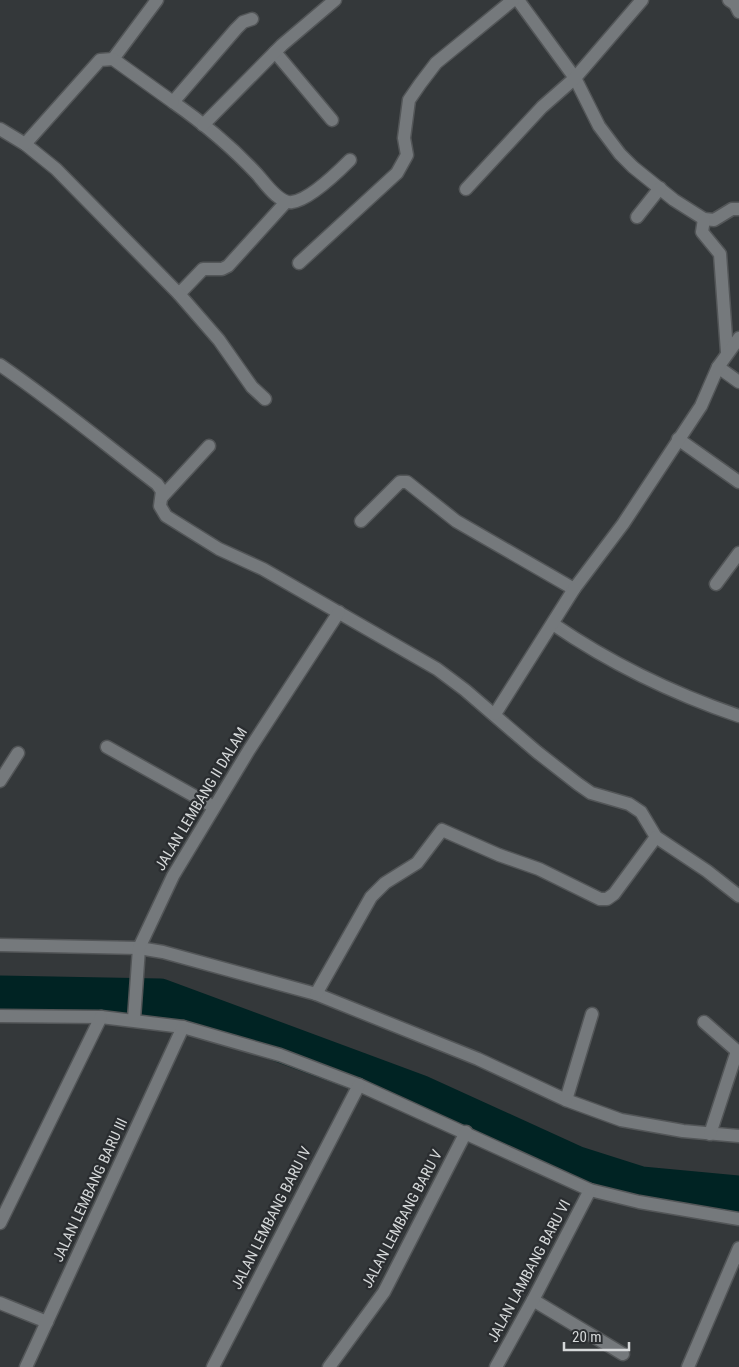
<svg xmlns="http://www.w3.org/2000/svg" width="739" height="1367" font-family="'Roboto Condensed',sans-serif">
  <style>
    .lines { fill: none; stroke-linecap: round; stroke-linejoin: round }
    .river { stroke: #002323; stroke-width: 39 }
    .service-casing { stroke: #535658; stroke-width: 15 }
    .minor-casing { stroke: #535658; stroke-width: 15 }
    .service { stroke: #75797c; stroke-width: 12 }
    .minor { stroke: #75797c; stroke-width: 12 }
    .labels { text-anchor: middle; stroke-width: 4.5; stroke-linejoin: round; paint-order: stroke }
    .street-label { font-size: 15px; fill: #d5d8d9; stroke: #2a2d30 }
  </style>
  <rect width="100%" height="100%" fill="#34383a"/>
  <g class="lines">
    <polyline class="river" points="0,995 160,998 419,1094 575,1165 641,1186 739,1195"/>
    <defs>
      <polyline id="service" points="688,1367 739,1248"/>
      <g id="minor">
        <polyline points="518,0 575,78 599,126 620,154 633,167 674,200 704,219 714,220 732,209 739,209"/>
        <polyline points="729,0 735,4 739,12"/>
        <path d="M252,19L243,22L236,29L173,102C203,123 232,147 257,174C265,183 279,204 292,202C309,200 338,172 350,160"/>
        <polyline points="275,52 332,120"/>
        <polyline points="113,59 157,0"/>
        <polyline points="203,125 282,45 335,0"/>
        <polyline points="0,129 25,144 56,169 179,294 203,269 222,269 228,266 286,202"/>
        <polyline points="25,144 100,60 113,59 173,102"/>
        <polyline points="466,189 542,107 575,78 642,0"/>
        <polyline points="637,217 660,188"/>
        <polyline points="704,219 702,232 720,254 727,352"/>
        <polyline points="299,263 397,173 407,155 404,138 409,100 420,84 436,63 513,0"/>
        <polyline points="179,294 219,340 252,387 265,399"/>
        <path d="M0,365C54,402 105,444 157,484L162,491L160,506L166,516L219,549L263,569L437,669L465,690L537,752L578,784L591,793L629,804L641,812L656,837L707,871L739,896"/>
        <polyline points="718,367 739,382"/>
        <polyline points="678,439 739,482"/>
        <polyline points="162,497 209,446"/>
        <polyline points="361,521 400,482 407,482 456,521 574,589"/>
        <polyline points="716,584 739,553"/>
        <path d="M553,624C610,663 674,694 739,716"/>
        <polyline points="495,714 574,589 623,524 701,406 718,367 739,338"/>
        <polyline points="107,747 214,807"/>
        <polyline points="0,781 18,753"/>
        <polyline points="0,945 139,948 163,952 316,994 478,1059 566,1100 621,1120 683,1131 739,1136"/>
        <polyline points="316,994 371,897 385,883 417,863 442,830 499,855 539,869 600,899 607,899 614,894 656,837"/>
        <polyline points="0,1016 101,1017 183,1027 280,1055 359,1085 590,1190 639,1202 739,1219"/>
        <polyline points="134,1019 139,948 173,876 249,750 339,612"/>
        <polyline points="704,1022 737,1051 710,1134"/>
        <polyline points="566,1100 592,1014"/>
        <polyline points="0,1223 101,1017"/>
        <polyline points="533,1300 623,1354"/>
        <polyline points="0,1303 47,1322"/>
        <polyline points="26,1367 183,1027"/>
        <polyline points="213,1367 359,1085"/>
        <polyline points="329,1367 384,1292 466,1132"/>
        <polyline points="496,1367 533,1300 590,1190"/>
      </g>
    </defs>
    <use href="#service" class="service-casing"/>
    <use href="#minor" class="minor-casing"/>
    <use href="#service" class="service"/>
    <use href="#minor" class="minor"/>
  </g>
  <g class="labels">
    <g class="street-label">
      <text transform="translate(201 799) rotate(-59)" y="5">JALAN LEMBANG II DALAM</text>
      <text transform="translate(90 1190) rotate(-65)" y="5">JALAN LEMBANG BARU III</text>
      <text transform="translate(271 1218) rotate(-63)" y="5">JALAN LEMBANG BARU IV</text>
      <text transform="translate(402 1219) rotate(-62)" y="5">JALAN LEMBANG BARU V</text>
      <text transform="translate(529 1271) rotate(-62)" y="5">JALAN LAMBANG BARU VI</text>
    </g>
  </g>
  <path d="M564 1342v8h65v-8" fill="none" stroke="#d5d8d9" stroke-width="2.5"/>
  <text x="572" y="1342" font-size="15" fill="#d5d8d9" stroke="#2a2d30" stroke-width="4" paint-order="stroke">20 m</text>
</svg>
